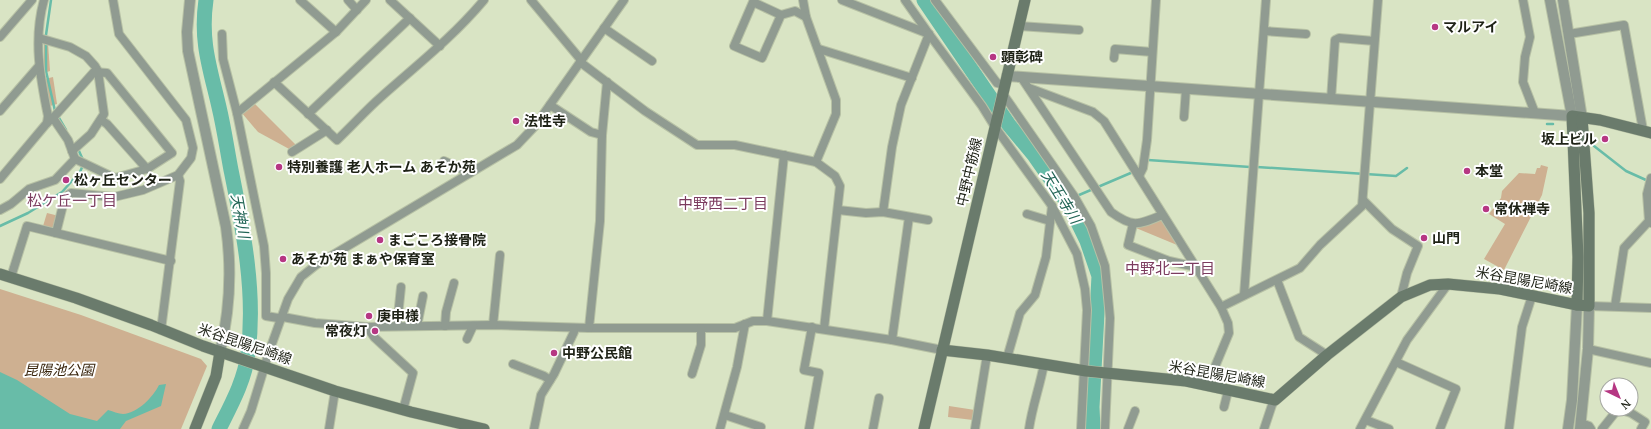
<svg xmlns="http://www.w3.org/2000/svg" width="1651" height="429" font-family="'Noto Serif','Noto Sans JP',serif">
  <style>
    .green { fill: #ceb091 }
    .water { fill: #68bca8 }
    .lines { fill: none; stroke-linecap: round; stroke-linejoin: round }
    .stream { stroke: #68bca8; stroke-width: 2.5 }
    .river { stroke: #68bca8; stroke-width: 15 }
    .minor-casing { stroke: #b7c1a5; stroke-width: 10 }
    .tertiary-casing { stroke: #b7c1a5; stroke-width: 12 }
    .secondary-casing { stroke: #b7c1a5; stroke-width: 12 }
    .minor { stroke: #909b91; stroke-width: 8 }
    .tertiary { stroke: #909b91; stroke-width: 10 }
    .secondary { stroke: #6a7b6c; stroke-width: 11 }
    .poi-dot { fill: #b63783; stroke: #fff; stroke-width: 1.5 }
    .labels { text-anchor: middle; stroke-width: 4; stroke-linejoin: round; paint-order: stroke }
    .poi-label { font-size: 14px; font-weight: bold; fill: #1e2216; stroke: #fff; text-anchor: start }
    .street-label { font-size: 14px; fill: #1e2216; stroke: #fff }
    .park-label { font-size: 14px; font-style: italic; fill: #39250d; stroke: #fff }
    .water-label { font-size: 15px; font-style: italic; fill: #226556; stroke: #fff }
    .neighbourhood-label { font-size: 15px; fill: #7c3c5f; stroke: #fff }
  </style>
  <rect width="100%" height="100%" fill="#d9e4c4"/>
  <g class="green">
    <polygon points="44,43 48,43 50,71 44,73"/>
    <polygon points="53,77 57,104 50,106 45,79"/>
    <polygon points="253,102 297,146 291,150 258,132 241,112"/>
    <polygon points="1541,165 1548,167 1542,195 1504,270 1484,259 1505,224 1489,214 1501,198 1502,191 1519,173 1535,174 1537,168 1540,168"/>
    <polygon points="47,213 59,216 54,229 43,226"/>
    <polygon points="1157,220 1162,220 1177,245 1136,228"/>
    <polygon points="0,289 81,315 201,359 207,366 181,429 0,429"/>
    <polygon points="949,406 975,410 973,420 948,417"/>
  </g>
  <path class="water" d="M0,372L17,380L70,414L97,421L108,410C112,411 119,414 123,414C138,413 153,397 159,385L166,384L161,406L126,421L120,429H0Z"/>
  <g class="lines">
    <g class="stream">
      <polyline points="46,35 51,0"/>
      <polyline points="46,43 46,71 55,111"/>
      <polyline points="59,118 66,130"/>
      <polyline points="1547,124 1553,124"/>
      <polyline points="1594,146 1626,171 1646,180"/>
      <polyline points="79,151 83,160"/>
      <polyline points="1148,160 1250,167"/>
      <polyline points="1257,167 1396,176 1407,168"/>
      <polyline points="1065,201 1133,172"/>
      <polyline points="0,226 28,213 62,192 80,172 83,165"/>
    </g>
    <g class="river">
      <path d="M206,0C200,41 210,68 219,107C224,128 227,149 231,170C243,229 256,292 248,353C245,380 231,405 219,429"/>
      <polyline points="924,0 1009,125 1034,155 1071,208 1087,241 1099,276 1092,407 1093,429"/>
    </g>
    <defs>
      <g id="minor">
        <path d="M44,0C33,39 40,77 48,116L47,123"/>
        <polyline points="300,0 336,32"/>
        <polyline points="348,0 357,10"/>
        <polyline points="390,0 440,46"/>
        <polyline points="531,0 581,60"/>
        <polyline points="803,0 806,17 836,100 836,114 816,162"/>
        <polyline points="842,0 929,34"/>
        <polyline points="905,0 929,34"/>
        <polyline points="935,0 997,83 1005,85"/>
        <polyline points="1523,0 1530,37 1525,57 1523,82 1535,113"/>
        <polyline points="781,15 762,58 734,46 753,2 781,15 795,11 806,17"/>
        <polyline points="1019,26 1079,30"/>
        <polyline points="604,28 652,61"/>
        <polyline points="1264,31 1306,34"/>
        <polyline points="222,34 223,59 237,113 264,246 266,273 266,316 278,318 283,317 315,323 367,327 493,325 589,328 735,328 753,321 767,321 892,340 942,350"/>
        <polyline points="1569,34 1624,25 1643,130"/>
        <polyline points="0,37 32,0"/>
        <polyline points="39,38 70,47 86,56 95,66 98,71 104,114 91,134 72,151"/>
        <polyline points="819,49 912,78"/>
        <polyline points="1114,58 1115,49 1152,52"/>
        <polyline points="580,62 645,111 697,145 735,145 816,162 835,176 840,186 824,329"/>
        <path d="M1021,77L1111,212C1133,228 1138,225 1162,215"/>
        <path d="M274,82L337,140C352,126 366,110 381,97C417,65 453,37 484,0"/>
        <polyline points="1029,88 1093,112 1104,121 1221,307 1228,323 1229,333 1207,386"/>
        <polyline points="1003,94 1074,196 1091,226 1105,266 1110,318 1105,429"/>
        <polyline points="1331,100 1335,40 1339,38 1374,41"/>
        <polyline points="550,105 591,132 602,135"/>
        <polyline points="0,111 38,67"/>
        <polyline points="237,113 336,32 366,0"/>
        <polyline points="308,114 410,18"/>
        <polyline points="1184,117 1186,89"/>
        <polyline points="101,120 107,124 147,169"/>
        <polyline points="292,152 327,130"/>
        <polyline points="444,161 470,173"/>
        <polyline points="1139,176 1143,168 1147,140 1156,0"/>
        <polyline points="1651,178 1647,194 1649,221 1651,223"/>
        <polyline points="0,179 47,123 53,118 94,72 107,73 172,153 147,169 115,178 75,159 68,140 53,118"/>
        <polyline points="1363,200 1392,229 1418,246 1407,273 1401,297"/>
        <polyline points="0,210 11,204 29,189 55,180 75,159"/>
        <polyline points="838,210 866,213 883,212 928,220"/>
        <polyline points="883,212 892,147 901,105 929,34 982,106 995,127 1052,206 1077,254 1085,289 1087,310 1081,429"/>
        <polyline points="1027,214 1050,221"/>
        <polyline points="1133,224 1128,245 1169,261 1196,267"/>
        <polyline points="56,233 65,197 71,193 114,197 143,190 178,175 191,158 193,148 186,120 119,34 113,0"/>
        <polyline points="11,277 27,226 171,261"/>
        <polyline points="1277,280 1299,337 1327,355"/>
        <polyline points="1244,295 1266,0"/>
        <polyline points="1589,306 1651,308"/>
        <polyline points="1615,306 1624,248 1649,221"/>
        <polyline points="1221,307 1300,268 1320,245 1362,206 1378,0"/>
        <polyline points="767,321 784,155"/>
        <polyline points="493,325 500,255"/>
        <polyline points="397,326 401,287"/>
        <polyline points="417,326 423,296"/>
        <polyline points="445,326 446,312 454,283"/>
        <polyline points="367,327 374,337 413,373 403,410"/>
        <polyline points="589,328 600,221 602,135 607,82"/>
        <polyline points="161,330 180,181 178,175"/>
        <polyline points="467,339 473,326"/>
        <polyline points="892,340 909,217"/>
        <polyline points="1588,349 1651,363"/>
        <polyline points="1007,358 1020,313 1035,295 1046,257 1052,206"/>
        <polyline points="1396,362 1456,389 1440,429"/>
        <polyline points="513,364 544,376 550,380"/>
        <polyline points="692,374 701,345 701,328"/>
        <polyline points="1224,407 1228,391"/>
        <polyline points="725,415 761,427"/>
        <polyline points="1366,420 1389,429"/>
        <polyline points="1581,423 1589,426 1591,429"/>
        <polyline points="243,429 251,411 269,352 288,299 301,277 316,265 517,145 535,126 624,0"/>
        <polyline points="329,429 335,391"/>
        <polyline points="534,429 541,395 554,374 574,332 573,328"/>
        <polyline points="720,429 737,367 745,324"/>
        <polyline points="809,429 819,373 804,370 812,327"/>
        <polyline points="873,429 879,398"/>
        <polyline points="975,429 987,355"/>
        <path d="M1029,429C1032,407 1040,386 1044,364"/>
        <polyline points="1128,429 1135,411"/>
        <polyline points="1264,429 1272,405 1275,400"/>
        <polyline points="1360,429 1407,340 1448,284"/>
        <polyline points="1509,429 1522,327 1532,296"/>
        <polyline points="1602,429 1618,409 1631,413 1645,422 1641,429"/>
      </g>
      <g id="tertiary">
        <path d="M190,0L187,32L188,51L226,227C232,269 230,310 220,352"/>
        <polyline points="1563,0 1582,118"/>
        <polyline points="1007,76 1572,116 1550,0"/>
        <polyline points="1568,429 1572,400 1577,305"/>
        <polyline points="1580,429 1588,349 1589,306"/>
      </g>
      <g id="secondary">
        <polyline points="0,274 76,298 151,325 203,346 335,391 411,412 484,429"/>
        <polyline points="1577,305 1578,257 1572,116 1600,120 1651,133"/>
        <polyline points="942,350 987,355 1086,371 1186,381 1275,400 1327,355 1401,297 1430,285 1448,284 1500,289 1577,305 1589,306 1589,213 1582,118"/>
        <polyline points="195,429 216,376 220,352"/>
        <polyline points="924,429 1025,0"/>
      </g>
    </defs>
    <use href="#minor" class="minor-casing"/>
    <use href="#tertiary" class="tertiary-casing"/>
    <use href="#secondary" class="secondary-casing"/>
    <use href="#minor" class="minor"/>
    <use href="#tertiary" class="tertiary"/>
    <use href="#secondary" class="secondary"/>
  </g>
  <g class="poi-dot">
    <circle cx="1435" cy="27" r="4"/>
    <circle cx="993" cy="57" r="4"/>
    <circle cx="516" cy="121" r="4"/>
    <circle cx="1605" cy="139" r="4"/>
    <circle cx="279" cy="167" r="4"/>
    <circle cx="1467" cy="171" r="4"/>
    <circle cx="66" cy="180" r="4"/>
    <circle cx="1486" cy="209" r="4"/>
    <circle cx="1424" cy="238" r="4"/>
    <circle cx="380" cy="240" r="4"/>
    <circle cx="283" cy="259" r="4"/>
    <circle cx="369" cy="316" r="4"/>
    <circle cx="375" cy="331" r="4"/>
    <circle cx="554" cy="353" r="4"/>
  </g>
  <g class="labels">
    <g class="poi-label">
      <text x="1443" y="32">マルアイ</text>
      <text x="1001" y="62">顕彰碑</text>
      <text x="524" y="126">法性寺</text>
      <text x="1597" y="144" text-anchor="end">坂上ビル</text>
      <text x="287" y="172">特別養護 老人ホーム あそか苑</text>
      <text x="1475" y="176">本堂</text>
      <text x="74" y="185">松ヶ丘センター</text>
      <text x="1494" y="214">常休禅寺</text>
      <text x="1432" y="243">山門</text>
      <text x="388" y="245">まごころ接骨院</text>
      <text x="291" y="264">あそか苑 まぁや保育室</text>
      <text x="377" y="321">庚申様</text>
      <text x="367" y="336" text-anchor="end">常夜灯</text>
      <text x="562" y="358">中野公民館</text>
    </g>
    <g class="street-label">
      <text transform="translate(969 172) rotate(-77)" y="5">中野中筋線</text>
      <text transform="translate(1524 280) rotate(10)" y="5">米谷昆陽尼崎線</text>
      <text transform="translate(245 344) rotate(19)" y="5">米谷昆陽尼崎線</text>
      <text transform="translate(1217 374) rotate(10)" y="5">米谷昆陽尼崎線</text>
    </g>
    <g class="park-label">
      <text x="59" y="375">昆陽池公園</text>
    </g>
    <g class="water-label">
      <text transform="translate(1061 197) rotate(58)" y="5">天王寺川</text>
      <text transform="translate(240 216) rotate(80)" y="5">天神川</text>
    </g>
    <g class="neighbourhood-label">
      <text x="72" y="206">松ケ丘一丁目</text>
      <text x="723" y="209">中野西二丁目</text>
      <text x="1170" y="274">中野北二丁目</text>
    </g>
  </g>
  <g transform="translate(1619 397) rotate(137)"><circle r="19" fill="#ffffff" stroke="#a5a7a2"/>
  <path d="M0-3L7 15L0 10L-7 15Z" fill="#b63783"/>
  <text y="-6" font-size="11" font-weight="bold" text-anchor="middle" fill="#1e2216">N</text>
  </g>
</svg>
